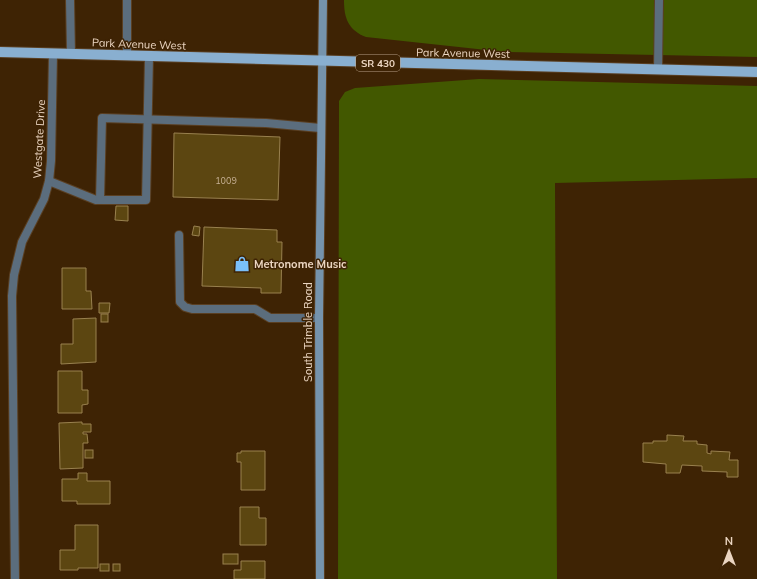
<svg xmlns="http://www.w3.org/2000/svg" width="757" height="579" font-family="Mulish,sans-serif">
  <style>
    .green { fill: #425800 }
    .building { fill: #5c4611; stroke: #99814f }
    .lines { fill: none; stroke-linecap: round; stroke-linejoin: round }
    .service-casing { stroke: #5a3f22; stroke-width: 10 }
    .minor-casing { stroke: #5a3f22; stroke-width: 10 }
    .secondary-casing { stroke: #5a3f22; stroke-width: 10 }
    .primary-casing { stroke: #5a3f22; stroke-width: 12 }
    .service { stroke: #5b6d7d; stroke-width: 8 }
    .minor { stroke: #5b6d7d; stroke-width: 8 }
    .secondary { stroke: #7593ac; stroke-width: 8 }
    .primary { stroke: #89afd0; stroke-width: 10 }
    .labels { text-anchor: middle; stroke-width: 3; stroke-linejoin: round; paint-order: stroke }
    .number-label { font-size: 9px; fill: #c7b195 }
    .shield { fill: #3e2304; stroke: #b7a088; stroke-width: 1 }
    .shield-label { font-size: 10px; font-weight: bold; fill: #ebd5c1 }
    .street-label { font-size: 11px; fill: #ebd5c1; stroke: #3e2304 }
    .poi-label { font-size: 11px; font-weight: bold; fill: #ebd5c1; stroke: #3e2304; text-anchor: start }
  </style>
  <rect width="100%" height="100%" fill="#3e2304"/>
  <g class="green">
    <path d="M344,0H757V57L505,52L366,37C348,30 344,18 344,0Z"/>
    <polygon points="479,79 757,86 757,178 555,183 557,579 338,579 339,101 345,92 355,88"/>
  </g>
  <g class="building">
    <polygon points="174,133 280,137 278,200 173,197"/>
    <polygon points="116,206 128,206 128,221 115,220"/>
    <polygon points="194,226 200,227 199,236 192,235"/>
    <polygon points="204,227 277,230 277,242 282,242 281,293 261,293 261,288 202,286"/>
    <polygon points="62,268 86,268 86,291 91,291 92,309 62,309"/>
    <polygon points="99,303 110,303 109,313 99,313"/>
    <rect x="101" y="314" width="7" height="8"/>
    <polygon points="96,318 96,362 61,364 61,344 73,344 73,319"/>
    <polygon points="58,371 82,371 82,390 88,390 88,404 82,405 82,413 58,413"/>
    <polygon points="82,422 82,424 91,424 91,432 83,432 83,434 87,434 88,443 83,443 83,468 60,469 59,423"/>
    <polygon points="667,435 684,436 683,441 697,441 697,444 707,445 707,453 711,454 711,451 730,452 729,460 738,460 738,477 727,477 727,472 702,471 702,466 682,465 680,473 666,473 666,464 643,462 643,443 653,443 653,441 667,441"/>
    <rect x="85" y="450" width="8" height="8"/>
    <polygon points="241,451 265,451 265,490 241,490 241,462 237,462 237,453 241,453"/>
    <polygon points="78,473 87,473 87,481 110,481 110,504 77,504 77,501 62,501 62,479 78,479"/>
    <polygon points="240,507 259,507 259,518 266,518 266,545 240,545"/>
    <polygon points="75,525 98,525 98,568 78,568 78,570 60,570 60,550 75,550"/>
    <rect x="223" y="554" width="15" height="10"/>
    <polygon points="241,561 265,561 265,579 234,579 234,570 241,570"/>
    <rect x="100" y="564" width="9" height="7"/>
    <rect x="113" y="564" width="7" height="7"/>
  </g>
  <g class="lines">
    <defs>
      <g id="service">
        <polyline points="127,0 127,56"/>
        <polyline points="658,69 659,0"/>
        <polyline points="49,181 96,200 146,200 149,57"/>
        <polyline points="100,200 102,118 266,123 320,128"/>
        <polyline points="179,235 180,302 185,307 192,309 255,309 270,318 319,318"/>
      </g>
      <g id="minor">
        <polyline points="70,0 71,54"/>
        <polyline points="15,579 12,296 14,275 22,242 44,199 49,181 51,161 53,54"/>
      </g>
      <polyline id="secondary" points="320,579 319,318 323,0"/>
      <polyline id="primary" points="0,52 757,72"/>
    </defs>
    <use href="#service" class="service-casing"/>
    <use href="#minor" class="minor-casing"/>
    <use href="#secondary" class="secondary-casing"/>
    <use href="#primary" class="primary-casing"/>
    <use href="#service" class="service"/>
    <use href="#minor" class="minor"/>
    <use href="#secondary" class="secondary"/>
    <use href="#primary" class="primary"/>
  </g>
  <defs>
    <symbol id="shop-bare" viewBox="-9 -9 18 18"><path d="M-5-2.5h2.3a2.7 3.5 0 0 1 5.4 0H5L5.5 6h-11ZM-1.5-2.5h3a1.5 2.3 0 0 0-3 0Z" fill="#7abff8" stroke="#3e2304" stroke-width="2.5" paint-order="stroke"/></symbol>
  </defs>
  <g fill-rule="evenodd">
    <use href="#shop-bare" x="231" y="253" width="22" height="22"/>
  </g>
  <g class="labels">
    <g class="number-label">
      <text x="226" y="184">1009</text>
    </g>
    <rect class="shield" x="356" y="55" width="44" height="16" rx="3"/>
    <g class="shield-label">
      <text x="378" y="67">SR 430</text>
    </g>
    <g class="street-label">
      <text transform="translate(139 44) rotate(2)" y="4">Park Avenue West</text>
      <text transform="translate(463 53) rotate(1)" y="4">Park Avenue West</text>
      <text transform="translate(39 139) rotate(-87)" y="4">Westgate Drive</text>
      <text transform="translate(308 332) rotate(-90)" y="4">South Trimble Road</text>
    </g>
    <g class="poi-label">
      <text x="254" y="268">Metronome Music</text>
    </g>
  </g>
  <g transform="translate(729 551)" stroke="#3e2304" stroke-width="3" paint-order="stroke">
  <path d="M0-3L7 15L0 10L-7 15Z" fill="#ebd5c1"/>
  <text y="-6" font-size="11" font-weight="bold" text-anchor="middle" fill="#ebd5c1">N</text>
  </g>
</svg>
